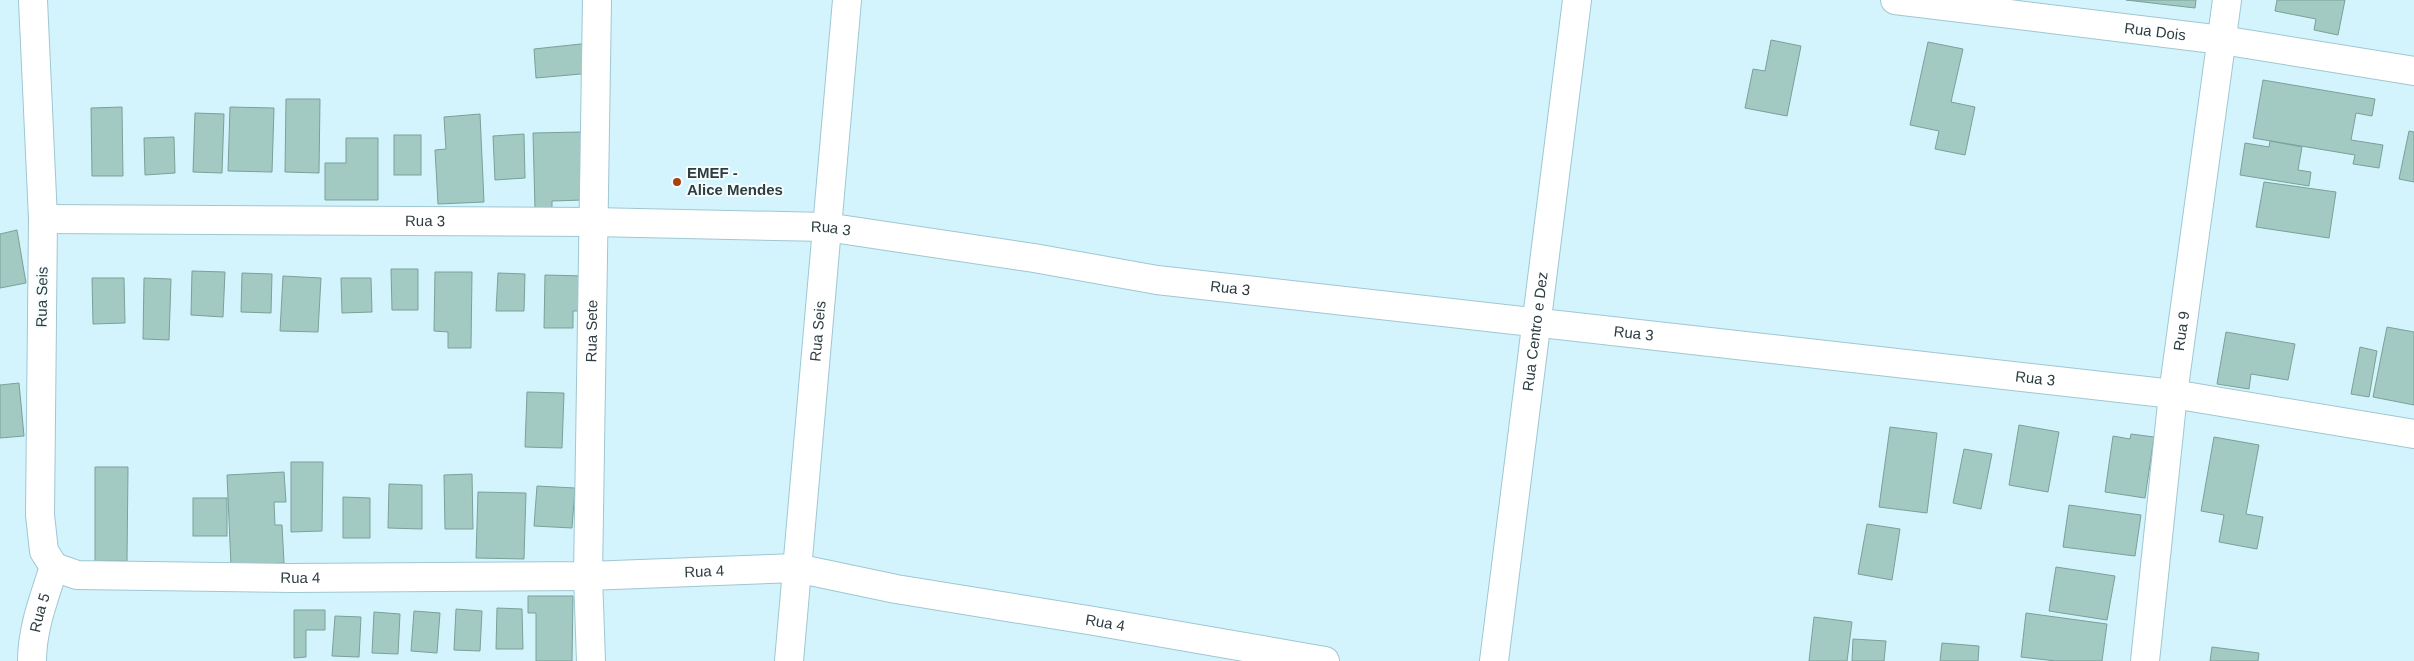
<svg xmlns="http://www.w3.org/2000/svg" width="2414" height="661" font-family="Helvetica,sans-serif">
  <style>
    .building { fill: #a2cac2; stroke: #7aa198 }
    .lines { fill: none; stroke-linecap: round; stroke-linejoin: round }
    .street-casing { stroke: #9fc7d1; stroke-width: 30 }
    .street { stroke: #fff; stroke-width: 28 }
    .poi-dot { fill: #a6420b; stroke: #f4fcfe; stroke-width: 2 }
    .labels { text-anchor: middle; stroke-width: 4; stroke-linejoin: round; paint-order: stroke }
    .street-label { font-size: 15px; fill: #2d3d41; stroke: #f4fcfe }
    .poi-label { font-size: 15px; font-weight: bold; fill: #2d3d41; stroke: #f4fcfe; text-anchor: start }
  </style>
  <rect width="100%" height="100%" fill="#d3f4fc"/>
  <g class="building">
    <polygon points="2126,0 2196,0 2195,8"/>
    <polygon points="2277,0 2345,0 2338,35 2314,30 2316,19 2275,11"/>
    <polygon points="1771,40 1801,46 1787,116 1745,108 1753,69 1765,71"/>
    <polygon points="1928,42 1963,49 1951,102 1975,107 1965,155 1935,149 1939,131 1910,125"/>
    <polygon points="590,43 592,73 536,78 534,49"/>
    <polygon points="2263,80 2375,99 2372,116 2356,113 2351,140 2383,145 2379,168 2353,164 2355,155 2253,138"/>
    <polygon points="286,99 320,99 319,173 285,172"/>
    <polygon points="122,107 123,176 92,176 91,108"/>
    <polygon points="230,107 274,108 272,172 228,171"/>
    <polygon points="195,113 224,114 222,173 193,172"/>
    <polygon points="480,114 484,202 438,204 435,150 446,149 444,117"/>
    <polygon points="2409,131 2414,132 2414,182 2399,179"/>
    <polygon points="581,132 583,200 552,201 552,209 535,209 533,133"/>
    <polygon points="524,134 525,178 495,180 493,136"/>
    <rect x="394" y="135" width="27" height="40"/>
    <polygon points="174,137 175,173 145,175 144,138"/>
    <polygon points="346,138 378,138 378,200 325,200 325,163 346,163"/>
    <polygon points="2270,141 2302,147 2298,170 2311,172 2309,186 2240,175 2245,143 2269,147"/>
    <polygon points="2264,182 2336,192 2329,238 2256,227"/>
    <polygon points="17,230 26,283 0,288 0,234"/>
    <polygon points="391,269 418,269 418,310 392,310"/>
    <polygon points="192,271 225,272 223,317 191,315"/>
    <polygon points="435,272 472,272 471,348 448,348 448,332 434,331"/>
    <polygon points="242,273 272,274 271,313 241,312"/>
    <polygon points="498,273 525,274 524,311 496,311"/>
    <polygon points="545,275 585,276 584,311 573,311 573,328 544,328"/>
    <polygon points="283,276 321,278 318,332 280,331"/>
    <polygon points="92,278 124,278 125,323 93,324"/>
    <polygon points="144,278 171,279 169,340 143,339"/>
    <polygon points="341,278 371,278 372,312 342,313"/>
    <polygon points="2387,327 2414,332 2414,405 2373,397"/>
    <polygon points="2226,332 2295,344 2288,380 2251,374 2249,389 2217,384"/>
    <polygon points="2360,347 2377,351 2369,397 2351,394"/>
    <polygon points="19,383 24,436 0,438 0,385"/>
    <polygon points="527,392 564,393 562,448 525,447"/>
    <polygon points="2019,425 2059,432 2048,492 2009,485"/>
    <polygon points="1890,427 1937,433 1927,513 1879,507"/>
    <polygon points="2131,434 2154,437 2145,498 2105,492 2113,436 2130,439"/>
    <polygon points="2214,437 2259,445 2246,514 2263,517 2257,549 2219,542 2224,515 2201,511"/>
    <polygon points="1964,449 1992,454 1981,509 1953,503"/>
    <polygon points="291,462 323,462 322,531 291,532"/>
    <polygon points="95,467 128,467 127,561 95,561"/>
    <polygon points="284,472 286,502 274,502 275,525 282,525 284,563 231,566 227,475"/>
    <polygon points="472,474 473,529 445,529 444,475"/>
    <polygon points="389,484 422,485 422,529 388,528"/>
    <polygon points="537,486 575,488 572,528 534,526"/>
    <polygon points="478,492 526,493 524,559 476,558"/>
    <polygon points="343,497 370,498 370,538 343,538"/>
    <rect x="193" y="498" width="34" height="38"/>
    <polygon points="2069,505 2141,515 2135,556 2063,547"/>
    <polygon points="1867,524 1900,529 1892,580 1858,574"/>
    <polygon points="2056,567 2115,576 2107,620 2049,611"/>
    <polygon points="528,596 573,596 572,661 536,661 536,613 528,613"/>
    <polygon points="497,608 522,609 523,649 496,649"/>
    <polygon points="456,609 482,611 480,651 454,650"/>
    <polygon points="294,610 325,610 325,630 306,630 306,657 294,658"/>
    <polygon points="414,611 440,613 437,653 411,651"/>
    <polygon points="374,612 400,614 398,654 372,653"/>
    <polygon points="2026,613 2107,624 2102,661 2056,661 2021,657"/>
    <polygon points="335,616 361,617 359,657 332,656"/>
    <polygon points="1814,617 1852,622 1847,661 1809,661"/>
    <polygon points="1853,639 1886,641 1884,661 1852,661"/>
    <polygon points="1942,643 1979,646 1978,661 1940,661"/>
    <polygon points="2212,647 2259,653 2258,661 2210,661"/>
  </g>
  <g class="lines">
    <defs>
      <g id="street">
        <path id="s1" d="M33,0L43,219L40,515L44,551L54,567L77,575L291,578L588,576L796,568L896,589L1094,621L1325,661"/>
        <path id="s2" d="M1895,0L2222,40L2414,71"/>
        <path id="s3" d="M43,219L593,222L826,227L1034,258L1157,280L2173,394L2414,434"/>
        <path id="s4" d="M32,661C32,629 44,598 54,567"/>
        <path id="s5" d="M591,661L588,576L597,0"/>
        <path id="s6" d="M789,661L847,0"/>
        <path id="s7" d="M1494,661L1577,0"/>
        <path id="s8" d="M2145,661L2173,394L2227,0"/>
      </g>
    </defs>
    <use href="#street" class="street-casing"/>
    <use href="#street" class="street"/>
  </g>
  <circle class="poi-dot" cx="677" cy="182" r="5"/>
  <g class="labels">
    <g class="street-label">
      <text dy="5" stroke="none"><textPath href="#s2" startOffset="262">Rua Dois</textPath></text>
      <text dy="5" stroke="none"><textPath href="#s3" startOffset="382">Rua 3</textPath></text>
      <text dy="5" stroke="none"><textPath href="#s3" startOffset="788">Rua 3</textPath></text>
      <text dy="5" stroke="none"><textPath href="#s3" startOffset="1192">Rua 3</textPath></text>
      <text transform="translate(42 297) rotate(-89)" y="5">Rua Seis</text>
      <text dy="5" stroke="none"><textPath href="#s6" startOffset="331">Rua Seis</textPath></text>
      <text dy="5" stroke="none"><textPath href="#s8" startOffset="332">Rua 9</textPath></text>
      <text dy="5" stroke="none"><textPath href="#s5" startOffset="330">Rua Sete</textPath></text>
      <text dy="5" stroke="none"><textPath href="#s7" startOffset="332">Rua Centro e Dez</textPath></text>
      <text dy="5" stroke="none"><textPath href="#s3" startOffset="1598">Rua 3</textPath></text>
      <text dy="5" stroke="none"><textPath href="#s3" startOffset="2002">Rua 3</textPath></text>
      <text dy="5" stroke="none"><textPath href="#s1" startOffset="1222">Rua 4</textPath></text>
      <text dy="5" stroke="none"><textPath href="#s1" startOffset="818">Rua 4</textPath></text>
      <text dy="5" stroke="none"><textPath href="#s4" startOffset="49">Rua 5</textPath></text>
      <text dy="5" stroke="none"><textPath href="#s1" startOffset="1628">Rua 4</textPath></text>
    </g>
    <g class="poi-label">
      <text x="687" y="178">EMEF -<tspan x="687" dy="17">Alice Mendes</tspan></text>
    </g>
  </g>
</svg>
